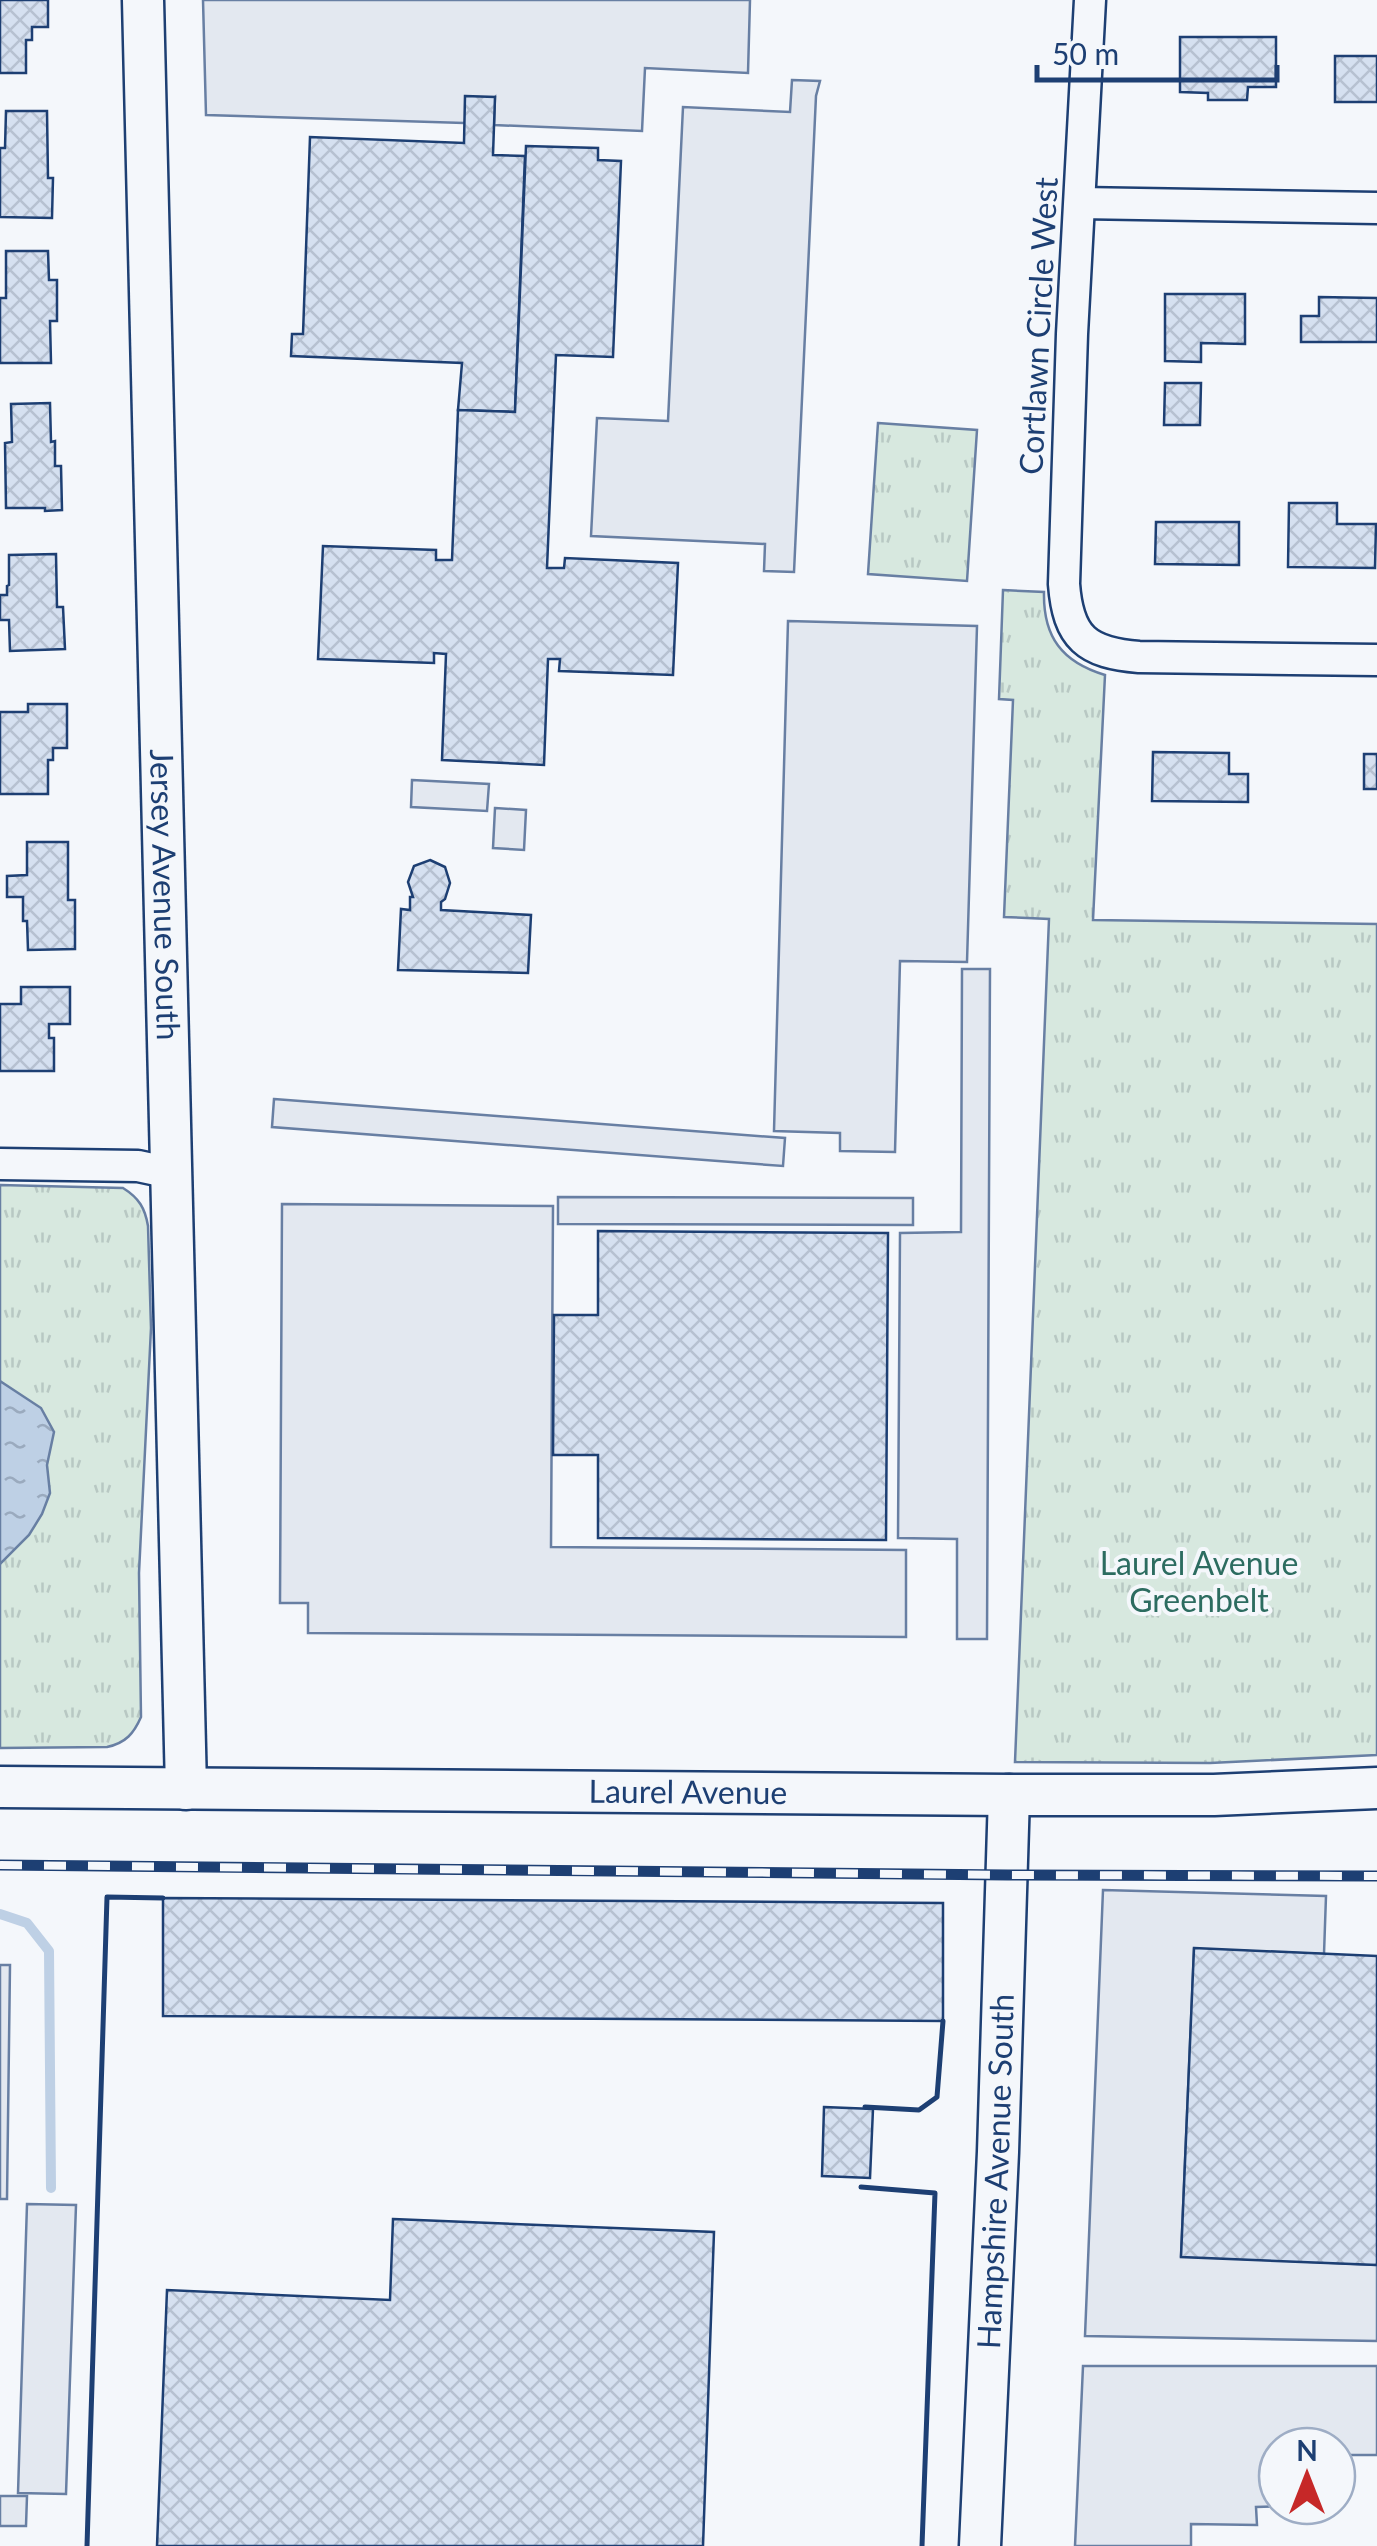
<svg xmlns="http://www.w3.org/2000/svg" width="1377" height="2546" font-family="Lato,sans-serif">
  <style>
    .park { fill: url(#park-tufts); stroke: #687fa3; stroke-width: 2.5 }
    .parking { fill: #e3e8f0; stroke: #687fa3; stroke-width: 2.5 }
    .water { fill: url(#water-ripples); stroke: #687fa3; stroke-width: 2.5 }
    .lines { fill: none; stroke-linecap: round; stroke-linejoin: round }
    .stream { stroke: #bed0e5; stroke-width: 10 }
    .building { fill: url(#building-cross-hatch); stroke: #1d3f73; stroke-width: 2.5 }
    .street-casing { stroke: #1d3f73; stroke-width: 35 }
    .secondary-casing { stroke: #1d3f73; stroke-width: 45 }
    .street { stroke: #f4f7fb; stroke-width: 30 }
    .secondary { stroke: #f4f7fb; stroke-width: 40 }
    .rail-casing { stroke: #1d3f73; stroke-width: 11 }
    .rail { stroke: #f4f7fb; stroke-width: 8; stroke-dasharray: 22; stroke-linecap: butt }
    .wall { stroke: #1d3f73; stroke-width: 5 }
    .labels { text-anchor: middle; stroke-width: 8; stroke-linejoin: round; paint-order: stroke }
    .street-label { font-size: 32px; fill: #1d3f73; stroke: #f4f7fb }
    .park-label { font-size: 32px; fill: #2c6c60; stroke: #f4f7fb }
  </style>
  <defs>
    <pattern id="park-tufts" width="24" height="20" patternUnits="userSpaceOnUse" patternTransform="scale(2.5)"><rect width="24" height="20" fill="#d7e8df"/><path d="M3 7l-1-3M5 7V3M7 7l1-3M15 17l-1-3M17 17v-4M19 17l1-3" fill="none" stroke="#b8c8c3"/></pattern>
    <pattern id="water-ripples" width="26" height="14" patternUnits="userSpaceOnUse" patternTransform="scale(2.5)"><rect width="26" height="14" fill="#bed0e5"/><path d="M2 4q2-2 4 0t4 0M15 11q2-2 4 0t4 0" fill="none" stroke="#9aaabe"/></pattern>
    <pattern id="building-cross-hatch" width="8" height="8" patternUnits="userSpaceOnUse" patternTransform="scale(2.5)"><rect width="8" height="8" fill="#d5e0f0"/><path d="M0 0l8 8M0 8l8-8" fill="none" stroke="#b6c1d1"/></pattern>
  </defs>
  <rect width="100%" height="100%" fill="#f4f7fb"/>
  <g class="park">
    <polygon points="878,423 977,430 967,581 868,574"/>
    <path d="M1003,590L1044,592C1043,637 1062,662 1105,675L1093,920L1377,924V1755L1210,1763L1015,1762L1049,919L1004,917L1013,700L999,699Z"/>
    <path d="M0,1185L123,1188C139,1198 145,1208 148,1226L151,1328L139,1573L141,1717C134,1733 126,1743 107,1747L0,1748Z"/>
  </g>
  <g class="parking">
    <polygon points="203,0 750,0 748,73 645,68 642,131 494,125 495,97 464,123 206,115"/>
    <polygon points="792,80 820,81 816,96 794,572 764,571 765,544 591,536 597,418 668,421 683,107 790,112"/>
    <polygon points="788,621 977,626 967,962 900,961 895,1152 840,1151 840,1133 774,1131"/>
    <polygon points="412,780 489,784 487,811 411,807"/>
    <polygon points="495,808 526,810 524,850 493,848"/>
    <polygon points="962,969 990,969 987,1639 957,1639 957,1539 898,1538 900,1233 961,1232"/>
    <polygon points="274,1099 785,1138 783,1166 272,1127"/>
    <polygon points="558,1197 913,1198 913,1225 558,1224"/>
    <polygon points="282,1204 553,1206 551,1547 906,1550 906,1637 308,1633 308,1603 280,1603"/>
    <polygon points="1103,1890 1326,1896 1324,1954 1194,1949 1181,2256 1377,2265 1377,2341 1085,2336"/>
    <polygon points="0,1965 10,1965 7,2199 0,2199"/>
    <polygon points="27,2204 76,2205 66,2494 18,2493"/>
    <polygon points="1083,2366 1377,2366 1377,2455 1343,2455 1342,2505 1337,2506 1337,2446 1277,2446 1277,2506 1297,2506 1256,2507 1257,2525 1191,2524 1191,2546 1075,2546"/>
    <polygon points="0,2496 27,2496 26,2526 0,2526"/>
  </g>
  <polygon class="water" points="0,1381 41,1408 54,1432 47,1465 50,1493 42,1514 29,1535 0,1564"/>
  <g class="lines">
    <polyline class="stream" points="0,1914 27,1923 49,1951 51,2188"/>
  </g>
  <g class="building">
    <polygon points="0,0 48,0 48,27 32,27 32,40 26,40 26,73 0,73"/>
    <polygon points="1180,37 1276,37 1276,87 1248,87 1247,100 1208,100 1208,93 1180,92"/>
    <rect x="1335" y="56" width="42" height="46"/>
    <polygon points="465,96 495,97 493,155 525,156 515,412 458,410 462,363 291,356 292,334 303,334 310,137 464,143"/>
    <polygon points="6,111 47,111 48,178 53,178 52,218 0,217 0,148 5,148"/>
    <polygon points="526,146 598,148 598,160 621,161 613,357 556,355 547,568 564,568 565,558 678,563 673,675 559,671 560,659 548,659 544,765 442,760 446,654 434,653 434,663 318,659 323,546 436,550 436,560 452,560 458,410 515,412"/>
    <polygon points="6,251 48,251 49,280 57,280 57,321 50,321 51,363 0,363 0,298 6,298"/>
    <polygon points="1165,294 1245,294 1245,344 1201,343 1201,362 1165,361"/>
    <polygon points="1319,297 1377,298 1377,342 1301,342 1301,316 1319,316"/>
    <polygon points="1165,383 1201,383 1200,425 1164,425"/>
    <polygon points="50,403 51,442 55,441 55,466 61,466 62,510 45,511 45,508 6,508 5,443 12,442 11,404"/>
    <polygon points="1289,503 1337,503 1337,524 1376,524 1375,568 1288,567"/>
    <polygon points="1156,522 1239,522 1239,565 1155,564"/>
    <polygon points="56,554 57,607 63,607 65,649 10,651 9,620 0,620 0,595 7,595 7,586 9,585 9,555"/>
    <polygon points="28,704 67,704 67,748 53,748 53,760 48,760 48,794 0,794 0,712 28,712"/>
    <polygon points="1153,752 1229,753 1229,774 1248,774 1248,802 1152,801"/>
    <rect x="1364" y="754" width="13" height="35"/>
    <polygon points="27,842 68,842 68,900 75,900 75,949 28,950 27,921 23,921 23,897 7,897 7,876 27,875"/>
    <polygon points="430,860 445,867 450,883 445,899 441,902 441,910 531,915 528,973 398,970 401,909 410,910 410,897 413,897 408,882 414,866"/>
    <polygon points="21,987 70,987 70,1024 49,1024 49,1038 54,1038 54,1071 0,1071 0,1004 21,1004"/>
    <polygon points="598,1231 888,1233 886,1540 598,1538 598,1455 553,1455 554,1315 598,1315"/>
    <polygon points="163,1898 943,1903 943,2021 163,2016"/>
    <polygon points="1194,1948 1377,1956 1377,2265 1181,2257"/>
    <polygon points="824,2107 873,2109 870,2178 822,2176"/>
    <polygon points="393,2219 714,2232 703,2546 157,2546 167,2290 390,2300"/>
  </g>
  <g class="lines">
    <defs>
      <g id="street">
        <path d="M1090,0L1072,334L1064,584C1068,638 1087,653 1139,657L1377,660"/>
        <polyline points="1080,203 1377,208"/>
        <polyline points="0,1164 138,1166 171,1173"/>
      </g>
      <g id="secondary">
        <path id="s1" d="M143,0L186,1789"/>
        <path id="s2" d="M0,1787L1009,1795H1214L1377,1788"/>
        <path id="s3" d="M980,2546L998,2152L1009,1795"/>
      </g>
    </defs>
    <use href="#street" class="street-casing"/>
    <use href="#secondary" class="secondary-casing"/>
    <use href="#street" class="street"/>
    <use href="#secondary" class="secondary"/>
    <defs>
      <polyline id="rail" points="0,1865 1008,1875 1377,1876"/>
    </defs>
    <use href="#rail" class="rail-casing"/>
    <use href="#rail" class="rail"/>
    <g class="wall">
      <polyline points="865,2107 919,2110 937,2097 943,2021"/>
      <polyline points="861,2187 935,2193 922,2546"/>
      <polyline points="87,2546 107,1897 163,1898"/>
    </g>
  </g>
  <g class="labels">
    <g class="street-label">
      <text transform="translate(1039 326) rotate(-87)" y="11">Cortlawn Circle West</text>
      <text dy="11" stroke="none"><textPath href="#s1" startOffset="895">Jersey Avenue South</textPath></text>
      <text dy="11" stroke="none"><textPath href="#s2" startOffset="688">Laurel Avenue</textPath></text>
      <text dy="11" stroke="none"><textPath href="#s3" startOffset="375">Hampshire Avenue South</textPath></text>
    </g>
    <g class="park-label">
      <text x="1199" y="1575">Laurel Avenue<tspan x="1199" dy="37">Greenbelt</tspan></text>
    </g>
  </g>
  <g transform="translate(1307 2476)"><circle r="48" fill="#f4f7fb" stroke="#9eadc5" stroke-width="2.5"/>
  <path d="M0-8L18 38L0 25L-18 38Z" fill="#c62828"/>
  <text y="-15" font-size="28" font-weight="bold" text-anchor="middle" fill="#1d3f73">N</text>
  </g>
  <path d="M1037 65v15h240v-15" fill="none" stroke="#1d3f73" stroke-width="5"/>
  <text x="1052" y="65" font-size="30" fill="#1d3f73" stroke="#f4f7fb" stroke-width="8" paint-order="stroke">50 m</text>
</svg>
